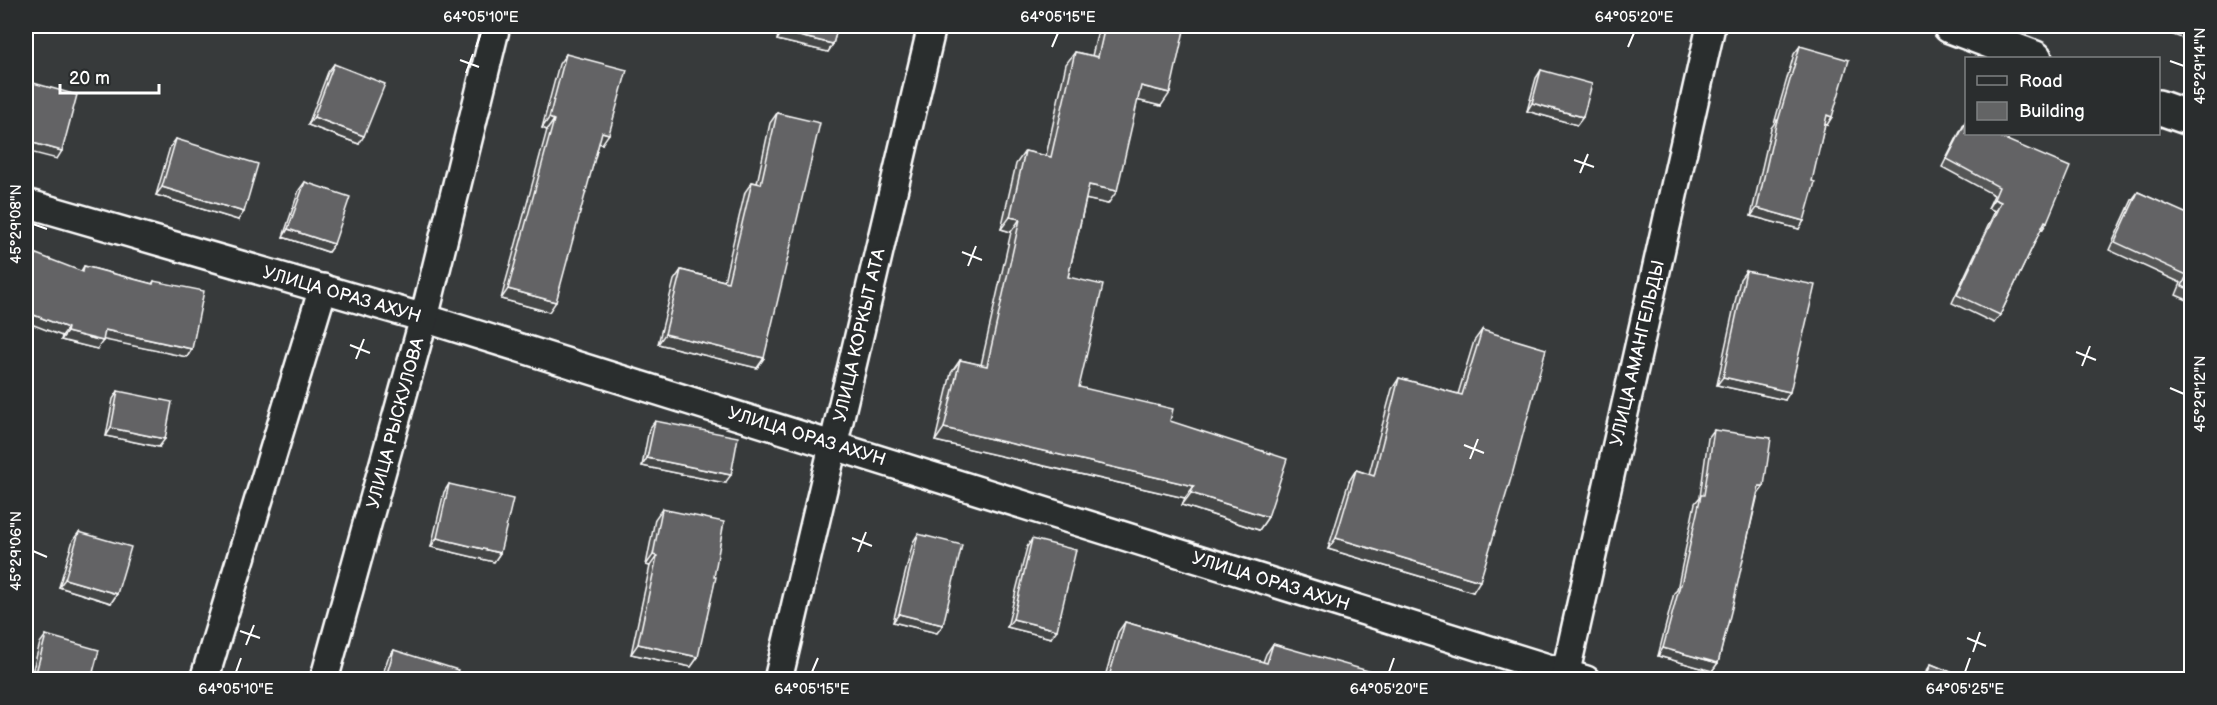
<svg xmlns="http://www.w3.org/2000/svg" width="2217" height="705" font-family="'Balsamiq Sans',sans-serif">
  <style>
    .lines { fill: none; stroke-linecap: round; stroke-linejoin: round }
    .street-casing { stroke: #fff; stroke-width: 32 }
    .secondary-casing { stroke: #fff; stroke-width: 38 }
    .street { stroke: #2a2d2e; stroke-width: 27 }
    .secondary { stroke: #2a2d2e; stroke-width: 33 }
    .wall { fill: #555657; stroke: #fff; stroke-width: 1.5 }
    .shaded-wall { fill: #454647; stroke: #fff; stroke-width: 1.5 }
    .building { fill: #636465; stroke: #fff; stroke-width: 1.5 }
    .ticks { fill: none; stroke: #fff; stroke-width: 2 }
    .labels { text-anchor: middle; stroke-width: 6; stroke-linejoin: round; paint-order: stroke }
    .street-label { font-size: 18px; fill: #fff; stroke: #2a2d2e }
    .neatline { fill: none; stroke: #fff; stroke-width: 2 }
    .ticks-label { font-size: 15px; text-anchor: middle; fill: #fff }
  </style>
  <rect width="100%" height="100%" fill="#373a3b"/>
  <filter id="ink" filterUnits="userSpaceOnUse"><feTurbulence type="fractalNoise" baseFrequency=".0167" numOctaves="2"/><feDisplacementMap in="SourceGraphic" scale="12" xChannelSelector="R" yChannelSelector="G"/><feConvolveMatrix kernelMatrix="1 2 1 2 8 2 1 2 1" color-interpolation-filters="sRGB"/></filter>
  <g filter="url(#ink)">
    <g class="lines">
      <defs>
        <g id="street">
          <polyline points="26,203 424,318 1586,680"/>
          <polyline points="204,680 323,288"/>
          <polyline points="324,680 424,318 496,26"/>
          <polyline points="778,680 932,26"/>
          <polyline points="1564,680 1711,26"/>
        </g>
        <g id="secondary">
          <polyline points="1950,26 2035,58"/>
          <polyline points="2158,107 2192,119"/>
        </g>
      </defs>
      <use href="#street" class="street-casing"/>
      <use href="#secondary" class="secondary-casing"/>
      <use href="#street" class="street"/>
      <use href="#secondary" class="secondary"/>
    </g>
    <g class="wall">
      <polygon points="780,26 838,26 833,44 828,52 777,40"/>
      <polygon points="1099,26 1185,26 1161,106 1137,100 1108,204 1086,199 1068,277 1079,387 1170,421 1268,517 1259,530 1182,505 1185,498 935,441 951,373 960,360 981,365 1011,232 1001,229 1016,164 1025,151 1046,156 1066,64 1075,52 1092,56"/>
      <polygon points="1800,46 1827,125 1825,124 1799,229 1751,216 1771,128 1774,124 1794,54"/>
      <polygon points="566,54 602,144 599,143 549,312 501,299 547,130 542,128 559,64"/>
      <polygon points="334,64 359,144 308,125 328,72"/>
      <polygon points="1541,70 1583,117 1577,125 1527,111 1536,78"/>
      <polygon points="777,113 764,358 757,368 658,344 674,280 681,270 724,281 745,192 752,182 757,183 770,123"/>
      <polygon points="1966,120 1966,134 2002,138 2047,222 2042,230 2041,229 2000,315 1994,323 1952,303 1995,211 1988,208 1994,195 1942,167"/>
      <polygon points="176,139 238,220 156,195 170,147"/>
      <polygon points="305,182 334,244 328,252 283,237 299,190"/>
      <polygon points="2138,192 2192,217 2192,302 2176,295 2181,283 2109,250 2132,200"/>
      <polygon points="84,266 152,284 154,281 192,349 187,357 103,339 97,349 61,340 81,271"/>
      <polygon points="1746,271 1785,400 1717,385 1740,279"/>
      <polygon points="1482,330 1473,592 1328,549 1349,481 1356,470 1369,474 1392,389 1399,378 1458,394 1474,341"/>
      <polygon points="118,391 159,447 106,436 113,399"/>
      <polygon points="655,421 725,483 642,466 649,429"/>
      <polygon points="1714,430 1764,486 1758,494 1718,663 1712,671 1658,656 1674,593 1677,590 1695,503 1700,497 1708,438"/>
      <polygon points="449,484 500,553 494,562 431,547 444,492"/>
      <polygon points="662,509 698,657 691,667 631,654 650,566 646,565 655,519"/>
      <polygon points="79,532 117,594 111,603 59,587 73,540"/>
      <polygon points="918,534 943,625 937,633 893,622 913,542"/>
      <polygon points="1032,539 1051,638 1007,627 1027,547"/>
      <polygon points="1125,622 1263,662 1266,654 1273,644 1384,680 1104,680 1118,632"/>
      <polygon points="46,635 91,680 30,680 40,643"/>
      <polygon points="394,650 454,680 381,680 388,658"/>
      <polygon points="1931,664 1970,680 1923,680 1926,672"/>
    </g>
    <g class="shaded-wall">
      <polygon points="2163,26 2175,26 2192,32 2192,42 2160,30"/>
      <polygon points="782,32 833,44 828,52 777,40"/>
      <polygon points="1141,86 1170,93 1161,106 1132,99"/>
      <polygon points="1532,103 1583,117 1577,125 1527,111"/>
      <polygon points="1827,115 1832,117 1827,125 1821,123"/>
      <polygon points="314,117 364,136 359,144 308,125"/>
      <polygon points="549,118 554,120 547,130 542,128"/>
      <polygon points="602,132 609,134 602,144 595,142"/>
      <polygon points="26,141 62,151 57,159 26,151"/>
      <polygon points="1089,185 1117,191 1108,204 1080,198"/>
      <polygon points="162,187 244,212 238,220 156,195"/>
      <polygon points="1994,199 2001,202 1995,211 1988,208"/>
      <polygon points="1757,208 1804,221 1799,229 1751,216"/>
      <polygon points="1010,217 1020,219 1011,232 1001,229"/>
      <polygon points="2045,221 2047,222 2042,230 2039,229"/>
      <polygon points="288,229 334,244 328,252 283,237"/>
      <polygon points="508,289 556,302 549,312 501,299"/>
      <polygon points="26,312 68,328 62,336 26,322"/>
      <polygon points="105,330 192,349 187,357 100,339"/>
      <polygon points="67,332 103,341 97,349 61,340"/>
      <polygon points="665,334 764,358 757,368 658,344"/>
      <polygon points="1723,377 1790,392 1785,400 1717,385"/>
      <polygon points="111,428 165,439 159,447 106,436"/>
      <polygon points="944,428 1194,486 1185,498 935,441"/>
      <polygon points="647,458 731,475 725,483 642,466"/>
      <polygon points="1759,486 1764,486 1758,494 1754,494"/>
      <polygon points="1191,493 1268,517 1259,530 1182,505"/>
      <polygon points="437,538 500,553 494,562 431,547"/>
      <polygon points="1336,538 1480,581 1473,592 1328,549"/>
      <polygon points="653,555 657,556 650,566 646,565"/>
      <polygon points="65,579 117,594 111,603 59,587"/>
      <polygon points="899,614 943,625 937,633 893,622"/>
      <polygon points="1013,619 1057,630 1051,638 1007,627"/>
      <polygon points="638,644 698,657 691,667 631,654"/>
      <polygon points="1663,648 1718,663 1712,671 1658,656"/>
    </g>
    <g class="building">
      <polygon points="784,26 838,26 833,44 782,32"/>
      <polygon points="1105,26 1185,26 1170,93 1141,86 1117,191 1089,185 1068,277 1103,285 1079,387 1173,409 1170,421 1287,459 1268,517 1191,493 1194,486 944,428 960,360 987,366 1020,219 1010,217 1025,151 1051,157 1075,52 1098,57"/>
      <polygon points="2175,26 2192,26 2192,32"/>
      <polygon points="1800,46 1849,60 1832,117 1827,115 1812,181 1815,182 1804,221 1757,208 1777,120 1778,121"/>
      <polygon points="566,54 627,70 609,134 602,132 556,302 508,289 554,120 549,118"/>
      <polygon points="334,64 385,84 364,136 314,117"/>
      <polygon points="1541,70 1592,84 1583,117 1532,103"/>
      <polygon points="26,81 77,95 62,151 26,141"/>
      <polygon points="777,113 820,123 764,358 665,334 681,270 728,282 752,182 761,184"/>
      <polygon points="1966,122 1966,134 2005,134 2002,138 2070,167 2047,222 2045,221 2000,315 1957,295 2001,202 1994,199 1999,187 1947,159"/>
      <polygon points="176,139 258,164 244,212 162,187"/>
      <polygon points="305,182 350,197 334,244 288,229"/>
      <polygon points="2138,192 2192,216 2192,291 2182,286 2187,275 2115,242"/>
      <polygon points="26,250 83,272 84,266 153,284 154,281 204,291 192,349 105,330 103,341 67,332 68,328 26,312"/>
      <polygon points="1746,271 1815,285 1790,392 1723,377"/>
      <polygon points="1482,330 1546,349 1512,475 1480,581 1336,538 1356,470 1374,476 1399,378 1462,395"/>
      <polygon points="118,391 172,402 165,439 111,428"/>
      <polygon points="655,421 738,437 731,475 647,458"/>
      <polygon points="1714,430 1771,438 1764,486 1759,486 1734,600 1718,663 1663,648 1680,585 1681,585 1701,495 1704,495"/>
      <polygon points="449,484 513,499 500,553 437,538"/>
      <polygon points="662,509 724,522 714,577 716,577 698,657 638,644 657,556 653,555"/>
      <polygon points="79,532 131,547 117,594 65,579"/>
      <polygon points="918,534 962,545 943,625 899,614"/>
      <polygon points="1032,539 1076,550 1057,630 1013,619"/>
      <polygon points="1125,622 1267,663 1273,644 1372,672 1371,676 1384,680 1108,680"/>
      <polygon points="46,635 99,650 91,680 34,680"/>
      <polygon points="394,650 458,670 454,680 385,680"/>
      <polygon points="1931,664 1970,680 1925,680"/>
    </g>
  </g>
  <path class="ticks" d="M476,47L481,33M1052,47L1058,33M1628,47L1634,33M460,60L479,67M2170,61L2184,66M466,73L473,54M1574,160L1594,167M1580,173L1588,154M33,224L47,229M962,252L982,260M968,266L976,246M350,345L370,353M2076,352L2096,360M356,359L364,339M2082,366L2090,346M2170,388L2184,394M1464,445L1484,453M1470,459L1478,439M852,538L872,546M33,551L47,557M858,552L866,532M240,631L260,638M1967,638L1986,646M246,645L254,625M1973,652L1980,632M236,672L241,658M812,672L818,658M1389,672L1394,658M1965,672L1970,658"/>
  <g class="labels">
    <g class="street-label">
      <text transform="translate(342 294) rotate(16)" y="6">УЛИЦА ОРАЗ АХУН</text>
      <text transform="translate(859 335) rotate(-77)" y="6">УЛИЦА КОРКЫТ АТА</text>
      <text transform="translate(1637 353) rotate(-77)" y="6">УЛИЦА АМАНГЕЛЬДЫ</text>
      <text transform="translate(395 423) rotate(-75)" y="6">УЛИЦА РЫСКУЛОВА</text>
      <text transform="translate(807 436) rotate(17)" y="6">УЛИЦА ОРАЗ АХУН</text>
      <text transform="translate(1271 581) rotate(17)" y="6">УЛИЦА ОРАЗ АХУН</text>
    </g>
  </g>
  <rect width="2217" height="705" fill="none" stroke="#2a2d2e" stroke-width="66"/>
  <rect x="1965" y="57" width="195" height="78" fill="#2a2d2e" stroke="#7f8182" stroke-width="1.5"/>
  <rect x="1977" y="76" width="30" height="9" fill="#2a2d2e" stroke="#7f8182" stroke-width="1.5"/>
  <text x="2019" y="87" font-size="18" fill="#ffffff">Road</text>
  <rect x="1977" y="102" width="30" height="18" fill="#636465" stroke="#7f8182" stroke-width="1.5"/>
  <text x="2019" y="117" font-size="18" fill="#ffffff">Building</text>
  <path d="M60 84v9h99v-9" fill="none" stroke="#ffffff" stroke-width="3"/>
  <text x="69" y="84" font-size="18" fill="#ffffff" stroke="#2a2d2e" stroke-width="4.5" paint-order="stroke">20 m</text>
  <rect x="33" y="33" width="2151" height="639" class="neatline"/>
  <g class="ticks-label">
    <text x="481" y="22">64°05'10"E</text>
    <text x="1058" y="22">64°05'15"E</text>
    <text x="1634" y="22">64°05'20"E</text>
    <text transform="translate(2200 66) rotate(-90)" y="5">45°29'14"N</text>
    <text transform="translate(16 224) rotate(-90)" y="5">45°29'08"N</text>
    <text transform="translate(2200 394) rotate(-90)" y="5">45°29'12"N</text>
    <text transform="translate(16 551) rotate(-90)" y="5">45°29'06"N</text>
    <text x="236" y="694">64°05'10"E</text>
    <text x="812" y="694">64°05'15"E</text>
    <text x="1389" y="694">64°05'20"E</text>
    <text x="1965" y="694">64°05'25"E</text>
  </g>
</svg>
